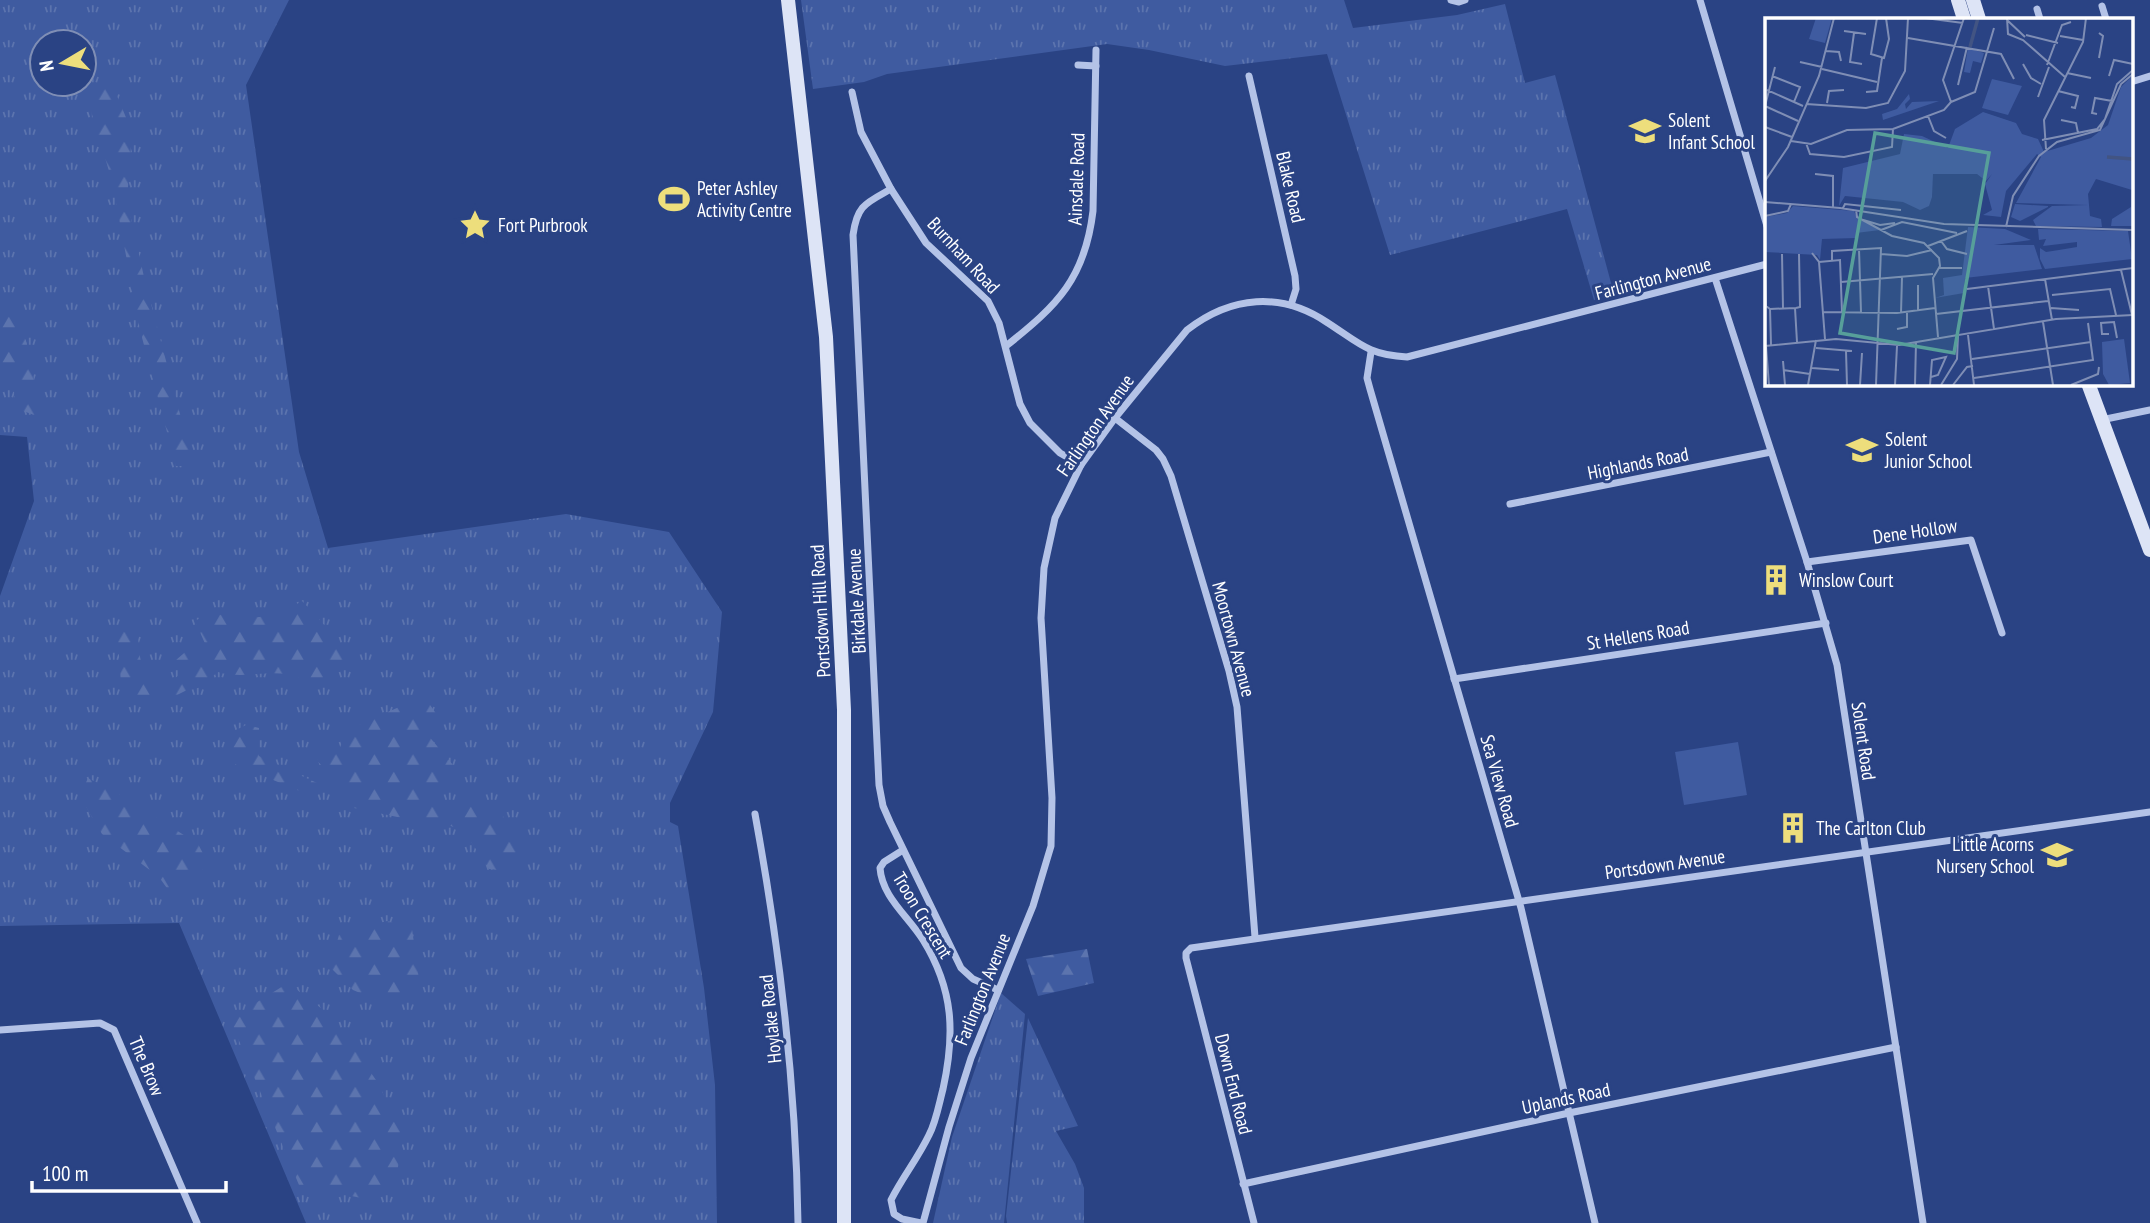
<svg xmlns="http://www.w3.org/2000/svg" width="2150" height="1223" font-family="'PT Sans Narrow',sans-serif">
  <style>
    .grass { fill: url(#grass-tufts); fill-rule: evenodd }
    .forest { fill: url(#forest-firs) }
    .pitch { fill: #3f5ba0 }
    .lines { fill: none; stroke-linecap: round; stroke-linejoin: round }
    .street { stroke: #b4c3e7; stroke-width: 7 }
    .secondary { stroke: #dde4f6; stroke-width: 14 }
    .labels { text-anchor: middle; stroke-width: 6; stroke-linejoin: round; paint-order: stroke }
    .poi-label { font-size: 19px; fill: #fff; stroke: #2a4384; text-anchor: start }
    .street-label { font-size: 19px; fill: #fff; stroke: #2a4384 }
    .inset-river { fill: none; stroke: #425483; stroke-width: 3.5 }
    .inset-road { fill: none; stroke: #7f8eb5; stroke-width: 2 }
    .view { fill: #579f9a; fill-opacity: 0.15; stroke: #579f9a; stroke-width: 3.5 }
    .inset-edge { fill: none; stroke: #fff; stroke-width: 3.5 }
  </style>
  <defs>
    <pattern id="grass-tufts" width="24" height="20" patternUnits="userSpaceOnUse" patternTransform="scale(1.75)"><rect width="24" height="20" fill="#3f5ba0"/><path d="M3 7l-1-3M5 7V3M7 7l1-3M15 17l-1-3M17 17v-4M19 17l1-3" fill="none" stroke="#5c74ae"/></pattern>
    <pattern id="forest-firs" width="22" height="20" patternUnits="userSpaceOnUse" patternTransform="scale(1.75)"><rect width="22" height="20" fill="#3f5ba0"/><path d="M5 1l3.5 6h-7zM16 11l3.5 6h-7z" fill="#5c74ae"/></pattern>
  </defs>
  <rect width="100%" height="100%" fill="#2a4384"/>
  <g class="grass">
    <path d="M0,0H289L246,85L299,452L328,548L566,514L669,532L722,612L713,712L670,803V822L678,826L704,988L715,1085L717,1223H306L179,923L0,926V596L34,501L27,437L0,435ZM42,42H84V84H42Z"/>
    <polygon points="801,0 1344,0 1353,28 1457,15 1505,4 1525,83 1555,75 1614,294 1594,300 1567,209 1390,255 1327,54 1225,66 1149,50 1107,44 887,74 864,82 813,89"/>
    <polygon points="1001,993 1025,1014 1004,1223 933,1223 952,1137"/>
    <polygon points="1028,1018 1078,1126 1056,1131 1075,1164 1084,1188 1084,1223 1007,1223 1006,1216"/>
  </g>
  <g class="forest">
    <polygon points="103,86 115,91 132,132 127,200 144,277 191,456 188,466 176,466 140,330 112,181 91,111 89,91"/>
    <polygon points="0,297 26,341 37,394 37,416 15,408 14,389 0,371"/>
    <path d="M302,601C320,620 339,638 344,664L330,680L311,685C304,681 294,674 286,674C263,671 241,679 218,672L198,688L187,690L167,700L147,701L133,695L122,698L118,641L129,609L135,613C142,643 132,666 159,688L172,683L180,673L176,660L190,648H207L195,621L209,613C249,619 267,622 302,601Z"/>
    <polygon points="424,696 439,718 422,728 463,777 428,791 440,804 469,802 503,816 525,853 506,871 489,869 464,831 443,823 407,819 354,808 354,796 316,760 339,750 347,730"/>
    <polygon points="246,725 259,728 259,756 317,783 320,793 314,797 232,763 224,736"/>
    <polygon points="88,778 119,794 198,844 207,861 191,893 169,891 159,877 102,834 80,796"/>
    <polygon points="387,921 412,929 421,993 384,1003 353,990 330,967 339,935"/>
    <polygon points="1087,949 1094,983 1038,996 1026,959"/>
    <polygon points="288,983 330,1015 376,1080 404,1134 395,1183 366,1199 299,1185 230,1019"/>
  </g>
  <polygon class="pitch" points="1738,742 1747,795 1684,805 1675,752"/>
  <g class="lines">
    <g class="street">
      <polyline points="1451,0 1459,2 1465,0"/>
      <polyline points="1700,0 1767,226"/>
      <polyline points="2102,6 2106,19"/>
      <polyline points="2037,9 2040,19"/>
      <polyline points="1078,65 1096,66"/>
      <polyline points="1249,76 1295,276 1296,289 1291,305"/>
      <polyline points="2131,82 2150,76"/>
      <polyline points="852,92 861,132 891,189 926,243 988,301 999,323 1020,404 1030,423 1060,453 1081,465"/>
      <path d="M891,189C866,203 857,205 853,235L879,785L883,806L890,822L961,968L973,979L998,990"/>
      <polyline points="1715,278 1807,562 1837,665 1923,1223"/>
      <path d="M1006,346C1058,305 1085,278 1093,211L1096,50"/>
      <polyline points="1371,352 1367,378 1370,389 1521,908 1595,1223"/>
      <polyline points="1115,418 1156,450 1163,459 1171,476 1229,671 1237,707 1255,937"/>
      <polyline points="2101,420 2150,410"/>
      <polyline points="1510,504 1771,452"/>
      <polyline points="1807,562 1971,540 2002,633"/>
      <polyline points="1454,679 1826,623"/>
      <path d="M755,814C780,950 796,1085 798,1223"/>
      <path d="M903,850L884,862L880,868C882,897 908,916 923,940C954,990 955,1034 943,1089C939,1104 936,1122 929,1135C918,1158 902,1178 891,1200L894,1214L902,1219L921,1223"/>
      <polyline points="0,1030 100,1023 114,1030 197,1223"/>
      <polyline points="1243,1184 1569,1113 1896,1047"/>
      <path d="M923,1223L949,1127L971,1058L1033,906L1051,846L1052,798L1041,618L1044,568L1055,518L1081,465L1115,418L1187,330C1231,296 1281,291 1328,323C1359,343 1368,355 1407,357L1767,264"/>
      <polyline points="1254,1223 1186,958 1186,953 1191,948 2150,812"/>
    </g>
    <g class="secondary">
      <polyline points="788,0 826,337 844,710 844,1223"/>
      <polyline points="1958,0 1964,19"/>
      <polyline points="1973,0 1979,19"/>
      <polyline points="2088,383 2150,550"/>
    </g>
  </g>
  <defs>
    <symbol id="school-bare" viewBox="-9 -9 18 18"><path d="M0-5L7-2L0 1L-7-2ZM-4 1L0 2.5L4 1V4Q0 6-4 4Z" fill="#edde7c" stroke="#2a4384" stroke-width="2.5" paint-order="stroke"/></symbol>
    <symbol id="stadium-bare" viewBox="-9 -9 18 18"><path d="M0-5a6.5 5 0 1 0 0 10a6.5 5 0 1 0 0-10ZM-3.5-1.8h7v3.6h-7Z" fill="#edde7c" stroke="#2a4384" stroke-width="2.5" paint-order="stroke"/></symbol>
    <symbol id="sight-bare" viewBox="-9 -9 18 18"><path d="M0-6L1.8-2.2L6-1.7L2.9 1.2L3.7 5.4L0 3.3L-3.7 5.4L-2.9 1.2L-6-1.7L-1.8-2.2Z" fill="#edde7c" stroke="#2a4384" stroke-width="2.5" paint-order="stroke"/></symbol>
    <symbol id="building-bare" viewBox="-9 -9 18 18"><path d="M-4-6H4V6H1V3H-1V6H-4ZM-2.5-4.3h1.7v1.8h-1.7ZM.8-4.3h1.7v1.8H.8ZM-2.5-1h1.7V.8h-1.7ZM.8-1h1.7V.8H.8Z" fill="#edde7c" stroke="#2a4384" stroke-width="2.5" paint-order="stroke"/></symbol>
  </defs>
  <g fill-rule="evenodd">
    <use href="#school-bare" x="1623" y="109" width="44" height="44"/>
    <use href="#stadium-bare" x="652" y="177" width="44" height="44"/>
    <use href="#sight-bare" x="453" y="203" width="44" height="44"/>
    <use href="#school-bare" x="1840" y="428" width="44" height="44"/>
    <use href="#building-bare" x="1754" y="558" width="44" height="44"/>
    <use href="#building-bare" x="1771" y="806" width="44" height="44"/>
    <use href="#school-bare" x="2035" y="833" width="44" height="44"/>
  </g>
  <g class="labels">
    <g class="poi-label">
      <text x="1668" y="127">Solent<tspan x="1668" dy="22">Infant School</tspan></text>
      <text x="697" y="195">Peter Ashley<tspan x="697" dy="22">Activity Centre</tspan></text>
      <text x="498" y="232">Fort Purbrook</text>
      <text x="1885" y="446">Solent<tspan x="1885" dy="22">Junior School</tspan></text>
      <text x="1799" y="587">Winslow Court</text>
      <text x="1816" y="835">The Carlton Club</text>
      <text x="2034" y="851" text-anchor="end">Little Acorns<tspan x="2034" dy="22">Nursery School</tspan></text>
    </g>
    <g class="street-label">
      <text transform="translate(1076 179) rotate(-88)" y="7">Ainsdale Road</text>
      <text transform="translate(1291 187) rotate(77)" y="7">Blake Road</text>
      <text transform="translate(964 255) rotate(47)" y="7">Burnham Road</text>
      <text transform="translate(1653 278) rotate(-15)" y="7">Farlington Avenue</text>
      <text transform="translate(1095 425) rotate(-55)" y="7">Farlington Avenue</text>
      <text transform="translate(1638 463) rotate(-11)" y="7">Highlands Road</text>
      <text transform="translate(1915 531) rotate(-8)" y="7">Dene Hollow</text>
      <text transform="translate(856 601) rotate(-93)" y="7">Birkdale Avenue</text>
      <text transform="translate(820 611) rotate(-93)" y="7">Portsdown Hill Road</text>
      <text transform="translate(1638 635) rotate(-9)" y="7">St Hellens Road</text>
      <text transform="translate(1234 639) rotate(75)" y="7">Moortown Avenue</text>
      <text transform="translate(1864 741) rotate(82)" y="7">Solent Road</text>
      <text transform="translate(1500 781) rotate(74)" y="7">Sea View Road</text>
      <text transform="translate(1665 864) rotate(-8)" y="7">Portsdown Avenue</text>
      <text transform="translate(923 915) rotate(59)" y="7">Troon Crescent</text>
      <text transform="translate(982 989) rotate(-68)" y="7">Farlington Avenue</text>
      <text transform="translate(770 1019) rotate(-96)" y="7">Hoylake Road</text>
      <text transform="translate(147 1066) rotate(67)" y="7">The Brow</text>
      <text transform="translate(1234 1084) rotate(76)" y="7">Down End Road</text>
      <text transform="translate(1566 1098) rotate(-12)" y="7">Uplands Road</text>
    </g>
  </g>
  <g transform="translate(1765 18)">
    <rect width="368" height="368" fill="#2a4384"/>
    <path d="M367,58V172L331,161L323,176L325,198L336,201L337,209L271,208L268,202L287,188L323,187L251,185L276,139L272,136L241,173L236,199L218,197L227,192L220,166L227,156L221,163L212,156H168L167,179L164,188L155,192L138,184L80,178L74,188L78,150L135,136L139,116L157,118L183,130L190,111L218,94L251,105L257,116L273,121L279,134L326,120L343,107L356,69ZM227,61L257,68L243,97L217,90ZM367,173V208H346L347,201L366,189ZM250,186L283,188V189L255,203L246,199ZM28,188L89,193L92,200L115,212L91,215V220L57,221L55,242L52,237L0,234V199L22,195ZM203,209L240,211L266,222L229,227H269L277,251L200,260L199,275L170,280L179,277L178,260L197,257ZM273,211L363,213L367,241L280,251L275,241V230L281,234L294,232L312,229V224L278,228L281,221L274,222ZM359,321L365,365L344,367L338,356L337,324Z" fill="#3f5ba0"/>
    <path d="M203,30L219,35L216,45L208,43L205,55L199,54ZM144,76L145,81L140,86L141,91L147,84L174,83L118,102L117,96L132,91Z" fill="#3f5ba0"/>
    <path d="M51,0H67L60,25L44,21Z" fill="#3f5ba0"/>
    <path class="inset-river" d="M205,29L213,0M342,139L368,141"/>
    <path class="inset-road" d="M112,0L106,36L119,40L124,21L121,0M160,0L198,5M242,0L243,16L258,22L300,59M242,2L260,19M79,13L101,16M89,15L85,44L97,46M261,17L293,25M295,18L318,22M143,20L236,36L249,61M61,33L74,34L76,43M334,40L338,18L334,15M35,44L57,49M258,46L266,60L276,66M282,47L297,7L306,4M57,51L112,64M302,55L326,60M7,58L35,69L29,84M344,58L349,42L368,46M193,67L202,29M2,72L38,88M293,73L313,78L310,90L306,89M101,74L112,73L117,40M273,79L284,49M186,84L210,74L229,10M62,85L64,73L79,72M41,86L101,90L123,85L140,53L143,0M0,88L10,49M0,88L33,103M332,96L327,95L330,80L347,83M163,98L169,113L181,120M296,102L311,105L313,115M0,109L27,119M277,122L332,111L340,101L352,66L368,52M26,123L46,126L82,112L128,111L179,92L186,84L178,62L199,0M41,125L45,136L79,139L127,129L128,111M281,131L279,102L318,24L321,0M50,156L68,158V189M0,163L23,129L54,58L69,0M0,184L75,190L179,206L368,212M78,190L80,186L136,192M91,192L92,199L127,218L159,225L174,240L175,248L168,260L173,319M0,198L23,193L26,186M95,201L115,207L130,205M241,209L248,178L274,138L292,124L335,112L356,66L368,56M116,212L137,204L192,215M176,223L182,231L202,236M163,228L202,213M94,231L96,294M47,235L54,244L60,321M17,236L18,290M116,236L142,238L167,232M67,243V233L116,230L111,367M54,244L75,242L77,294M175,250H197M356,252L367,297M0,258L1,288L5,291M280,261L287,302M76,264L168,256M153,267V292M223,268L229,311M202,271L368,250M287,277L345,271L351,297M31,290L35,289L34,236M286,290L314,292M5,291L30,290L32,324M5,291L6,327M58,294L132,295L170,290M136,295L137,259M171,296L283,283M278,304L288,367M132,311L142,309V294M344,316H337L336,305L349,304L352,320M203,317L209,367M0,328L71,321L134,327L193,317M1,328L4,367M51,330L87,333M81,333L82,367M207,341L326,324M18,343L20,367M47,350L74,352M18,352L45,356M209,360L328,342L323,305M43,367L51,322M95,367L97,335M130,367L132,328M150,367L151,324M165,367L167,342L181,339L173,357L166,359M176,367L192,341L193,317L291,301L368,297M188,367L202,349L208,348M306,367L333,356L334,349"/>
    <path class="view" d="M110,115L224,135L189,335L75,315Z"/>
    <rect width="368" height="368" class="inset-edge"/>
  </g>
  <g transform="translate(63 63) rotate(260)"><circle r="33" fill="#2a4384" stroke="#7f8eb5" stroke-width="2"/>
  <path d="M0-5L12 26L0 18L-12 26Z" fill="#edde7c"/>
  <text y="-10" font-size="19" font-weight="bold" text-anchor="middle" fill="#ffffff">N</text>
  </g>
  <path d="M32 1181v10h194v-10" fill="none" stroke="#ffffff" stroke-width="3.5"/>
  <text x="42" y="1181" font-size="21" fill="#ffffff" stroke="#2a4384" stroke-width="5" paint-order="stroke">100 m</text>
</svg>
